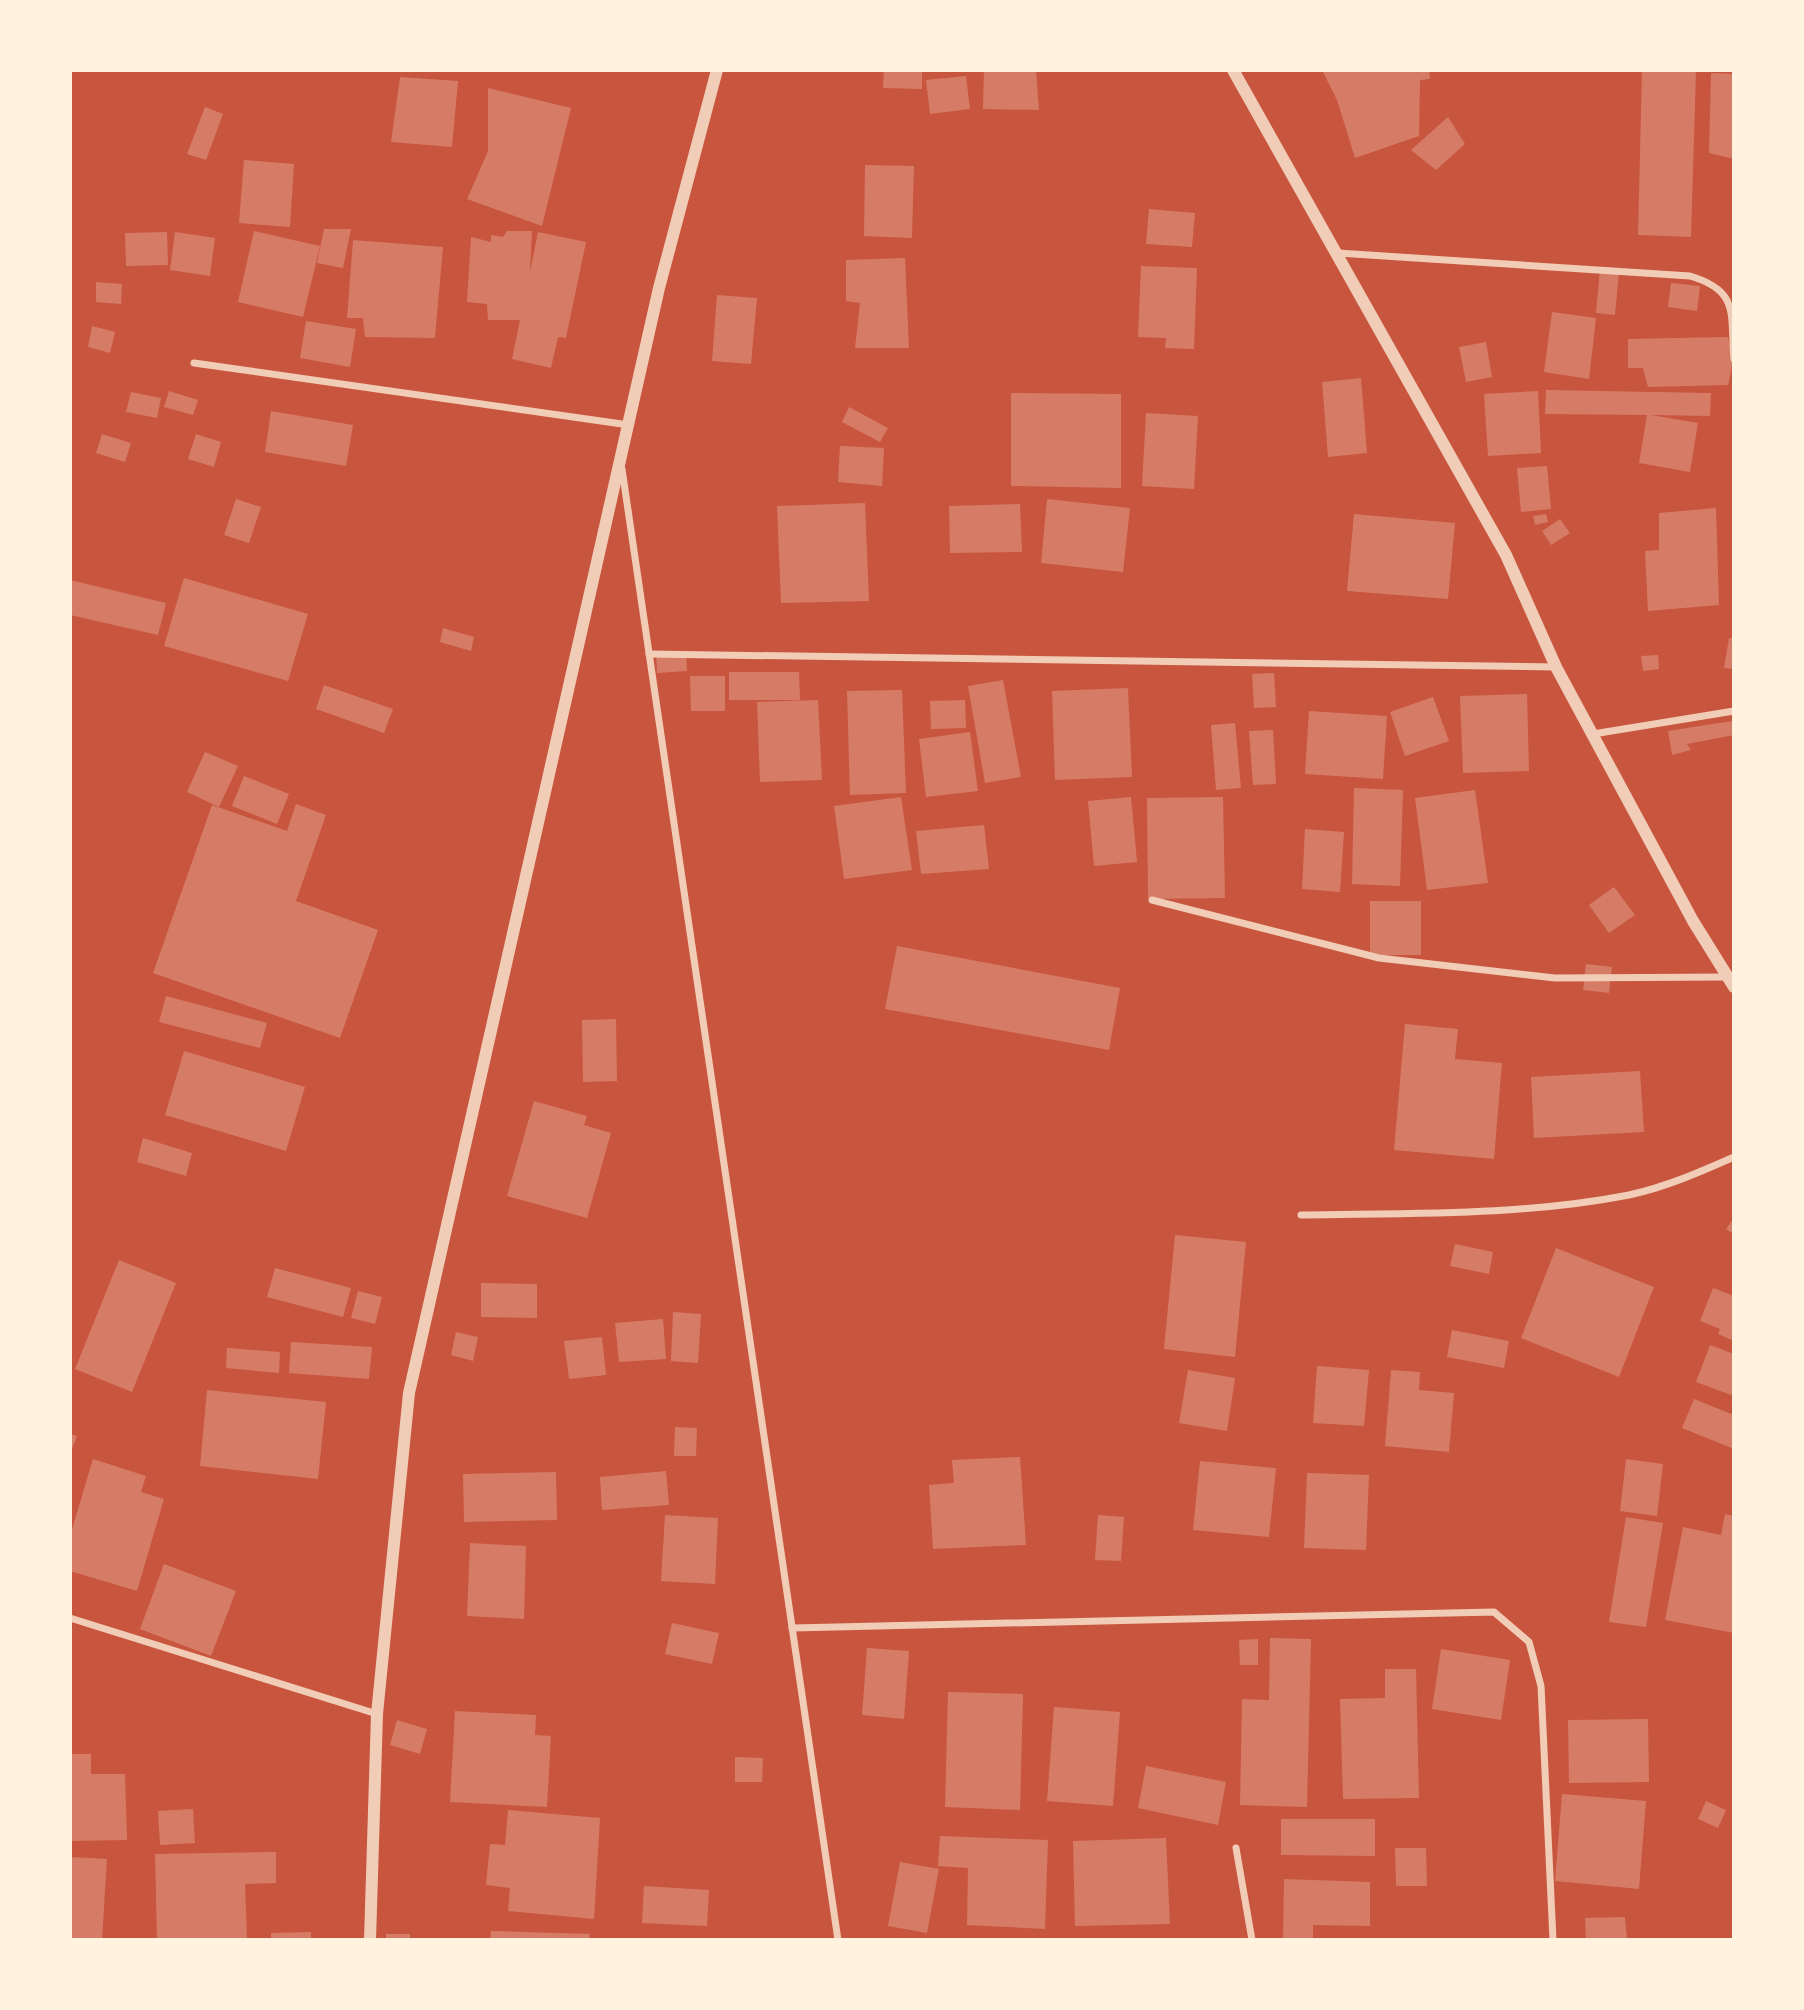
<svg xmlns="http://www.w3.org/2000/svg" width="1804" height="2010" font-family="Roboto,sans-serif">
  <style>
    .building { fill: #d67c66 }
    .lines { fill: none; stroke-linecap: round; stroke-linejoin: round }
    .minor { stroke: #f1ccb7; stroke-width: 7 }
    .tertiary { stroke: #f1ccb7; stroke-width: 12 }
  </style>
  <rect width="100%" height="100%" fill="#c8553d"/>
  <g class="building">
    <polygon points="884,70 922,70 922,89 883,88"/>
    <polygon points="984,70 1036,70 1039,110 983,109"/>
    <polygon points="1322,70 1429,70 1430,79 1420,80 1419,136 1355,158 1337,100"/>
    <polygon points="1642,70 1696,70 1691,237 1638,235"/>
    <polygon points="1711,73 1734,74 1734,159 1709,153"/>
    <polygon points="966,76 970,109 930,114 926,80"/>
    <polygon points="400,77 458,81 452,147 391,142"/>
    <polygon points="488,88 571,108 542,226 467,199 488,151"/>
    <polygon points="205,107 223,114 206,160 187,154"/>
    <polygon points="1448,117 1465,144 1436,170 1411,150"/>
    <polygon points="244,160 294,164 290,227 239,223"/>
    <polygon points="865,165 914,166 912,238 864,236"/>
    <polygon points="1149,209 1195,213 1192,247 1146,244"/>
    <polygon points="324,229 351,229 343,268 317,263"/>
    <polygon points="254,231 320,246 303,317 238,302"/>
    <polygon points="507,231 532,231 530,272 538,232 586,242 566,338 558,337 551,368 512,359 520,320 488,320 487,304 467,302 471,237 491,242 491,235 503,237"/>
    <polygon points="167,232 168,265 126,266 125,233"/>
    <polygon points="175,232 215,238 210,276 170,270"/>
    <polygon points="353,240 443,247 435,338 365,337 363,318 347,318"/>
    <polygon points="905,258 909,348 855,348 860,303 846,301 846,260"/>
    <polygon points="1141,266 1197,268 1194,349 1165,348 1166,338 1138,337"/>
    <polygon points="1600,269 1619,271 1615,315 1596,313"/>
    <polygon points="96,282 122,284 121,304 96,302"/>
    <polygon points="1671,283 1700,286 1697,311 1668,307"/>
    <polygon points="717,295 757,298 751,364 712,361"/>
    <polygon points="1552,312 1596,318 1589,379 1544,372"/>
    <polygon points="306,321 356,329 350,367 300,358"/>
    <polygon points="92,326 115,332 110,353 88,347"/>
    <polygon points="1728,337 1733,361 1728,385 1648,387 1643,368 1628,368 1628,339"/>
    <polygon points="1486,342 1492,377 1466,382 1459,347"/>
    <polygon points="1361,378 1367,453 1328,457 1322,382"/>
    <polygon points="1546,390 1711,393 1710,416 1651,415 1698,423 1690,472 1639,463 1647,415 1545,414"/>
    <polygon points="169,391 198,400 193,415 164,407"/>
    <polygon points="1538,391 1541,453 1488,456 1484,394"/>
    <polygon points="131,392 161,398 157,418 126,412"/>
    <polygon points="1011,393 1121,394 1121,488 1011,486"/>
    <polygon points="849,407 888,428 880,442 842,422"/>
    <polygon points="271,411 353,425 346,466 265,452"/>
    <polygon points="1146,413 1198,416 1194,489 1142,486"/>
    <polygon points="102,434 131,443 125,462 96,453"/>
    <polygon points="196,434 221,442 214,467 188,459"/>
    <polygon points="840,446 884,448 882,486 838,482"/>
    <polygon points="1547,466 1551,509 1521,512 1517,468"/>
    <polygon points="236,499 261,507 249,543 224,535"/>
    <polygon points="1047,499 1130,508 1123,572 1041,563"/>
    <polygon points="865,503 869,601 781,603 777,506"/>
    <polygon points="1020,504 1022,552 950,553 949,506"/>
    <polygon points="1716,508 1719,605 1648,611 1645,551 1659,550 1659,513"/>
    <polygon points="1354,514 1455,523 1448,599 1347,591"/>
    <polygon points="1546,514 1548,522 1535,525 1533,516"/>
    <polygon points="1560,519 1570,533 1551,545 1542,531"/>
    <polygon points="184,578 308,614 288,681 164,646"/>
    <polygon points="70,580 166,603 158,635 70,615"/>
    <polygon points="443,628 474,637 471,651 440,642"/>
    <polygon points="1729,638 1734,639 1734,669 1724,668"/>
    <polygon points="686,651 687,671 657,673 656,653"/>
    <polygon points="1658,655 1659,669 1643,671 1641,656"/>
    <polygon points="729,672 799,672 800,700 729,700"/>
    <polygon points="1274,673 1276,707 1254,708 1252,674"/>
    <polygon points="690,676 725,676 725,711 691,711"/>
    <polygon points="1003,680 1021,777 985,783 968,686"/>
    <polygon points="324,685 393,709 384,733 316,709"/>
    <polygon points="1128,688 1132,777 1055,780 1052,691"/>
    <polygon points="902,690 906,793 850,795 847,691"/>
    <polygon points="1527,694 1529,771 1463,773 1460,696"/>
    <polygon points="1433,697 1449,741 1405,756 1390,712"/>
    <polygon points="818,700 822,780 760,782 757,702"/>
    <polygon points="965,700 966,728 931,729 930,701"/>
    <polygon points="1309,711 1387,716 1383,779 1305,774"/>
    <polygon points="1732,721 1734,735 1687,744 1691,750 1672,755 1668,731"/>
    <polygon points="1235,723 1241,788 1216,790 1211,725"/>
    <polygon points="1273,730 1276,784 1253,785 1249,731"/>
    <polygon points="970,732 978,791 926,797 919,739"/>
    <polygon points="205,752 238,766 219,807 187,792"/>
    <polygon points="244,776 289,794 277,824 232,806"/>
    <polygon points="1354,788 1403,790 1400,886 1352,884"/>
    <polygon points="1475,790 1488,883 1427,890 1415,798"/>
    <polygon points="901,797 912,870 844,879 834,806"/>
    <polygon points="1131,797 1137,862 1094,866 1088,801"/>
    <polygon points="1223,797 1225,898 1148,899 1147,798"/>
    <polygon points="296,804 326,815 296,901 378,930 340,1038 153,973 212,805 287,831"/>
    <polygon points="984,825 989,869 921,874 916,831"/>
    <polygon points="1305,829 1344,832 1340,892 1302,889"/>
    <polygon points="1614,887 1635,915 1609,933 1589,905"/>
    <rect x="1370" y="901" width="51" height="54"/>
    <polygon points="897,946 1120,988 1109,1050 885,1009"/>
    <polygon points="1586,964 1612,967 1609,993 1583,990"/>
    <polygon points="166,996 267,1023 260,1048 159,1022"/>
    <polygon points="616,1019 617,1081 583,1082 582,1020"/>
    <polygon points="1405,1024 1458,1029 1455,1059 1502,1063 1494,1159 1394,1150"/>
    <polygon points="184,1051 305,1087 286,1151 165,1115"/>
    <polygon points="1640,1071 1644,1132 1534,1138 1531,1077"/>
    <polygon points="534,1101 587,1116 584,1125 611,1133 587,1218 507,1196"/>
    <polygon points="143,1138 192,1153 186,1176 137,1162"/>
    <polygon points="1734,1218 1734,1234 1726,1229"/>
    <polygon points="1175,1235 1246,1242 1235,1357 1164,1349"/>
    <polygon points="1455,1244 1493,1252 1489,1274 1450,1266"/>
    <polygon points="1556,1248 1654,1287 1619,1377 1521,1338"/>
    <polygon points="119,1260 176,1283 132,1392 75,1369"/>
    <polygon points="275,1268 351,1288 343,1317 267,1297"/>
    <polygon points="481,1283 537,1284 537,1318 481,1317"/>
    <polygon points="1713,1288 1734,1296 1734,1341 1718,1334 1720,1329 1700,1321"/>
    <polygon points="358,1291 382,1297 375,1324 351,1318"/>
    <polygon points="673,1312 701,1314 698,1363 671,1361"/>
    <polygon points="663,1319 666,1359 619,1362 615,1323"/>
    <polygon points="1452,1330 1509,1341 1504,1368 1447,1357"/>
    <polygon points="456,1332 478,1337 473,1361 451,1355"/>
    <polygon points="602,1337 606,1375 569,1379 564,1341"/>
    <polygon points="291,1342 372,1347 369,1379 289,1373"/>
    <polygon points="1710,1345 1734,1354 1734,1396 1696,1382"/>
    <polygon points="227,1348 280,1352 279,1373 226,1368"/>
    <polygon points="1317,1366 1369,1370 1364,1426 1313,1423"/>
    <polygon points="1188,1370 1235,1378 1227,1431 1179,1423"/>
    <polygon points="1391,1370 1420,1372 1419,1390 1454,1393 1449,1452 1385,1446"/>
    <polygon points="207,1390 326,1402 318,1479 200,1466"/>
    <polygon points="1694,1399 1734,1415 1734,1449 1682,1428"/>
    <polygon points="675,1427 697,1428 696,1456 674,1456"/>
    <polygon points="70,1434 77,1436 70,1454"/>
    <polygon points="1020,1457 1026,1545 933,1549 929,1485 954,1483 952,1460"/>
    <polygon points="93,1459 146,1476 141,1492 164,1499 137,1591 70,1571 70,1536"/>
    <polygon points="1626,1459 1663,1464 1657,1516 1620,1511"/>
    <polygon points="1200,1461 1276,1468 1269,1537 1193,1530"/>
    <polygon points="666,1471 669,1505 602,1510 600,1477"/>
    <polygon points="556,1472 557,1520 464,1522 463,1474"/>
    <polygon points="1307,1473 1369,1475 1366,1550 1304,1548"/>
    <polygon points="1725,1514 1734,1516 1734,1633 1665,1620 1683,1527 1721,1535"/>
    <polygon points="665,1515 718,1518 715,1584 661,1581"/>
    <polygon points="1098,1515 1124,1517 1121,1561 1095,1560"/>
    <polygon points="1626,1517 1663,1523 1646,1627 1609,1622"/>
    <polygon points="470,1543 526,1546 524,1619 467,1616"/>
    <polygon points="164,1564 236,1591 211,1656 140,1629"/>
    <polygon points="672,1623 719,1633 712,1664 665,1654"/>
    <polygon points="1270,1638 1311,1639 1307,1807 1240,1805 1242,1699 1269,1700"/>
    <polygon points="1258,1639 1258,1665 1240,1665 1239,1640"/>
    <polygon points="867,1648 909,1651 904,1719 862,1715"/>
    <polygon points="1441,1649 1510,1660 1501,1720 1432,1709"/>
    <polygon points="1385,1669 1416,1669 1419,1798 1343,1799 1340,1699 1385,1698"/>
    <polygon points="948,1692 1023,1694 1020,1810 945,1807"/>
    <polygon points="1054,1707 1120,1712 1113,1806 1047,1801"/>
    <polygon points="455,1711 536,1715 535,1735 551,1736 547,1807 450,1802"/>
    <polygon points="1648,1719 1649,1782 1569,1783 1568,1720"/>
    <polygon points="397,1720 427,1729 420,1754 390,1745"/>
    <polygon points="70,1754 91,1754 91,1774 125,1774 127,1840 70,1841"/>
    <polygon points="735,1757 763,1758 762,1782 735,1782"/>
    <polygon points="1146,1766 1226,1782 1218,1825 1138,1808"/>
    <polygon points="1562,1794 1646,1801 1639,1889 1555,1881"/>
    <polygon points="1706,1801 1726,1810 1718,1828 1698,1819"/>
    <polygon points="193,1809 195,1843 160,1845 158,1811"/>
    <polygon points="508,1810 600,1818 594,1919 508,1911 510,1888 486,1885 490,1844 505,1845"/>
    <polygon points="1281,1819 1375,1819 1375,1856 1281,1855"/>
    <polygon points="940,1836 1048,1840 1045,1929 967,1925 968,1868 938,1866"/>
    <polygon points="1166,1838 1170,1924 1075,1926 1073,1841"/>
    <polygon points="1395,1848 1426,1848 1427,1886 1396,1886"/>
    <polygon points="276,1852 276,1883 245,1884 247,1940 157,1940 155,1854"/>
    <polygon points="70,1857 107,1859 102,1940 70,1940"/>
    <polygon points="900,1862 939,1869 927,1933 888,1926"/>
    <polygon points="1284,1879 1370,1882 1370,1926 1313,1925 1313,1940 1283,1940"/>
    <polygon points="644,1886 709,1890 707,1926 642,1923"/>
    <polygon points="1625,1917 1627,1940 1586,1940 1585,1918"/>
    <polygon points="491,1931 590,1934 589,1940 490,1940"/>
    <polygon points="311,1932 311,1940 271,1940 271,1933"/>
    <rect x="386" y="1934" width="24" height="6"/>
  </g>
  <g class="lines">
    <g class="minor">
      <path d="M1338,253L1690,276C1740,291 1730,313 1734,359"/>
      <polyline points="194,363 629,425"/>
      <polyline points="622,469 838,1940"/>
      <polyline points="649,654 1556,667"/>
      <polyline points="1593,734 1734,711"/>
      <polyline points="1152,900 1379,958 1555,978 1727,977"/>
      <path d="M1301,1215C1410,1213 1521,1216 1629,1195C1666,1187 1700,1172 1734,1157"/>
      <polyline points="70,1618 377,1714"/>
      <polyline points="792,1628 1494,1612 1529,1642 1541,1686 1553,1940"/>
      <polyline points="1236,1848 1252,1940"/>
    </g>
    <g class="tertiary">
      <polyline points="1233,70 1506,555 1556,667 1693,921 1734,987"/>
      <polyline points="370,1940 377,1714 409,1393 659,288 717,70"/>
    </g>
  </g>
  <rect width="1804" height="2010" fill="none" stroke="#fff3e0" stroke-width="144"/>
</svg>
